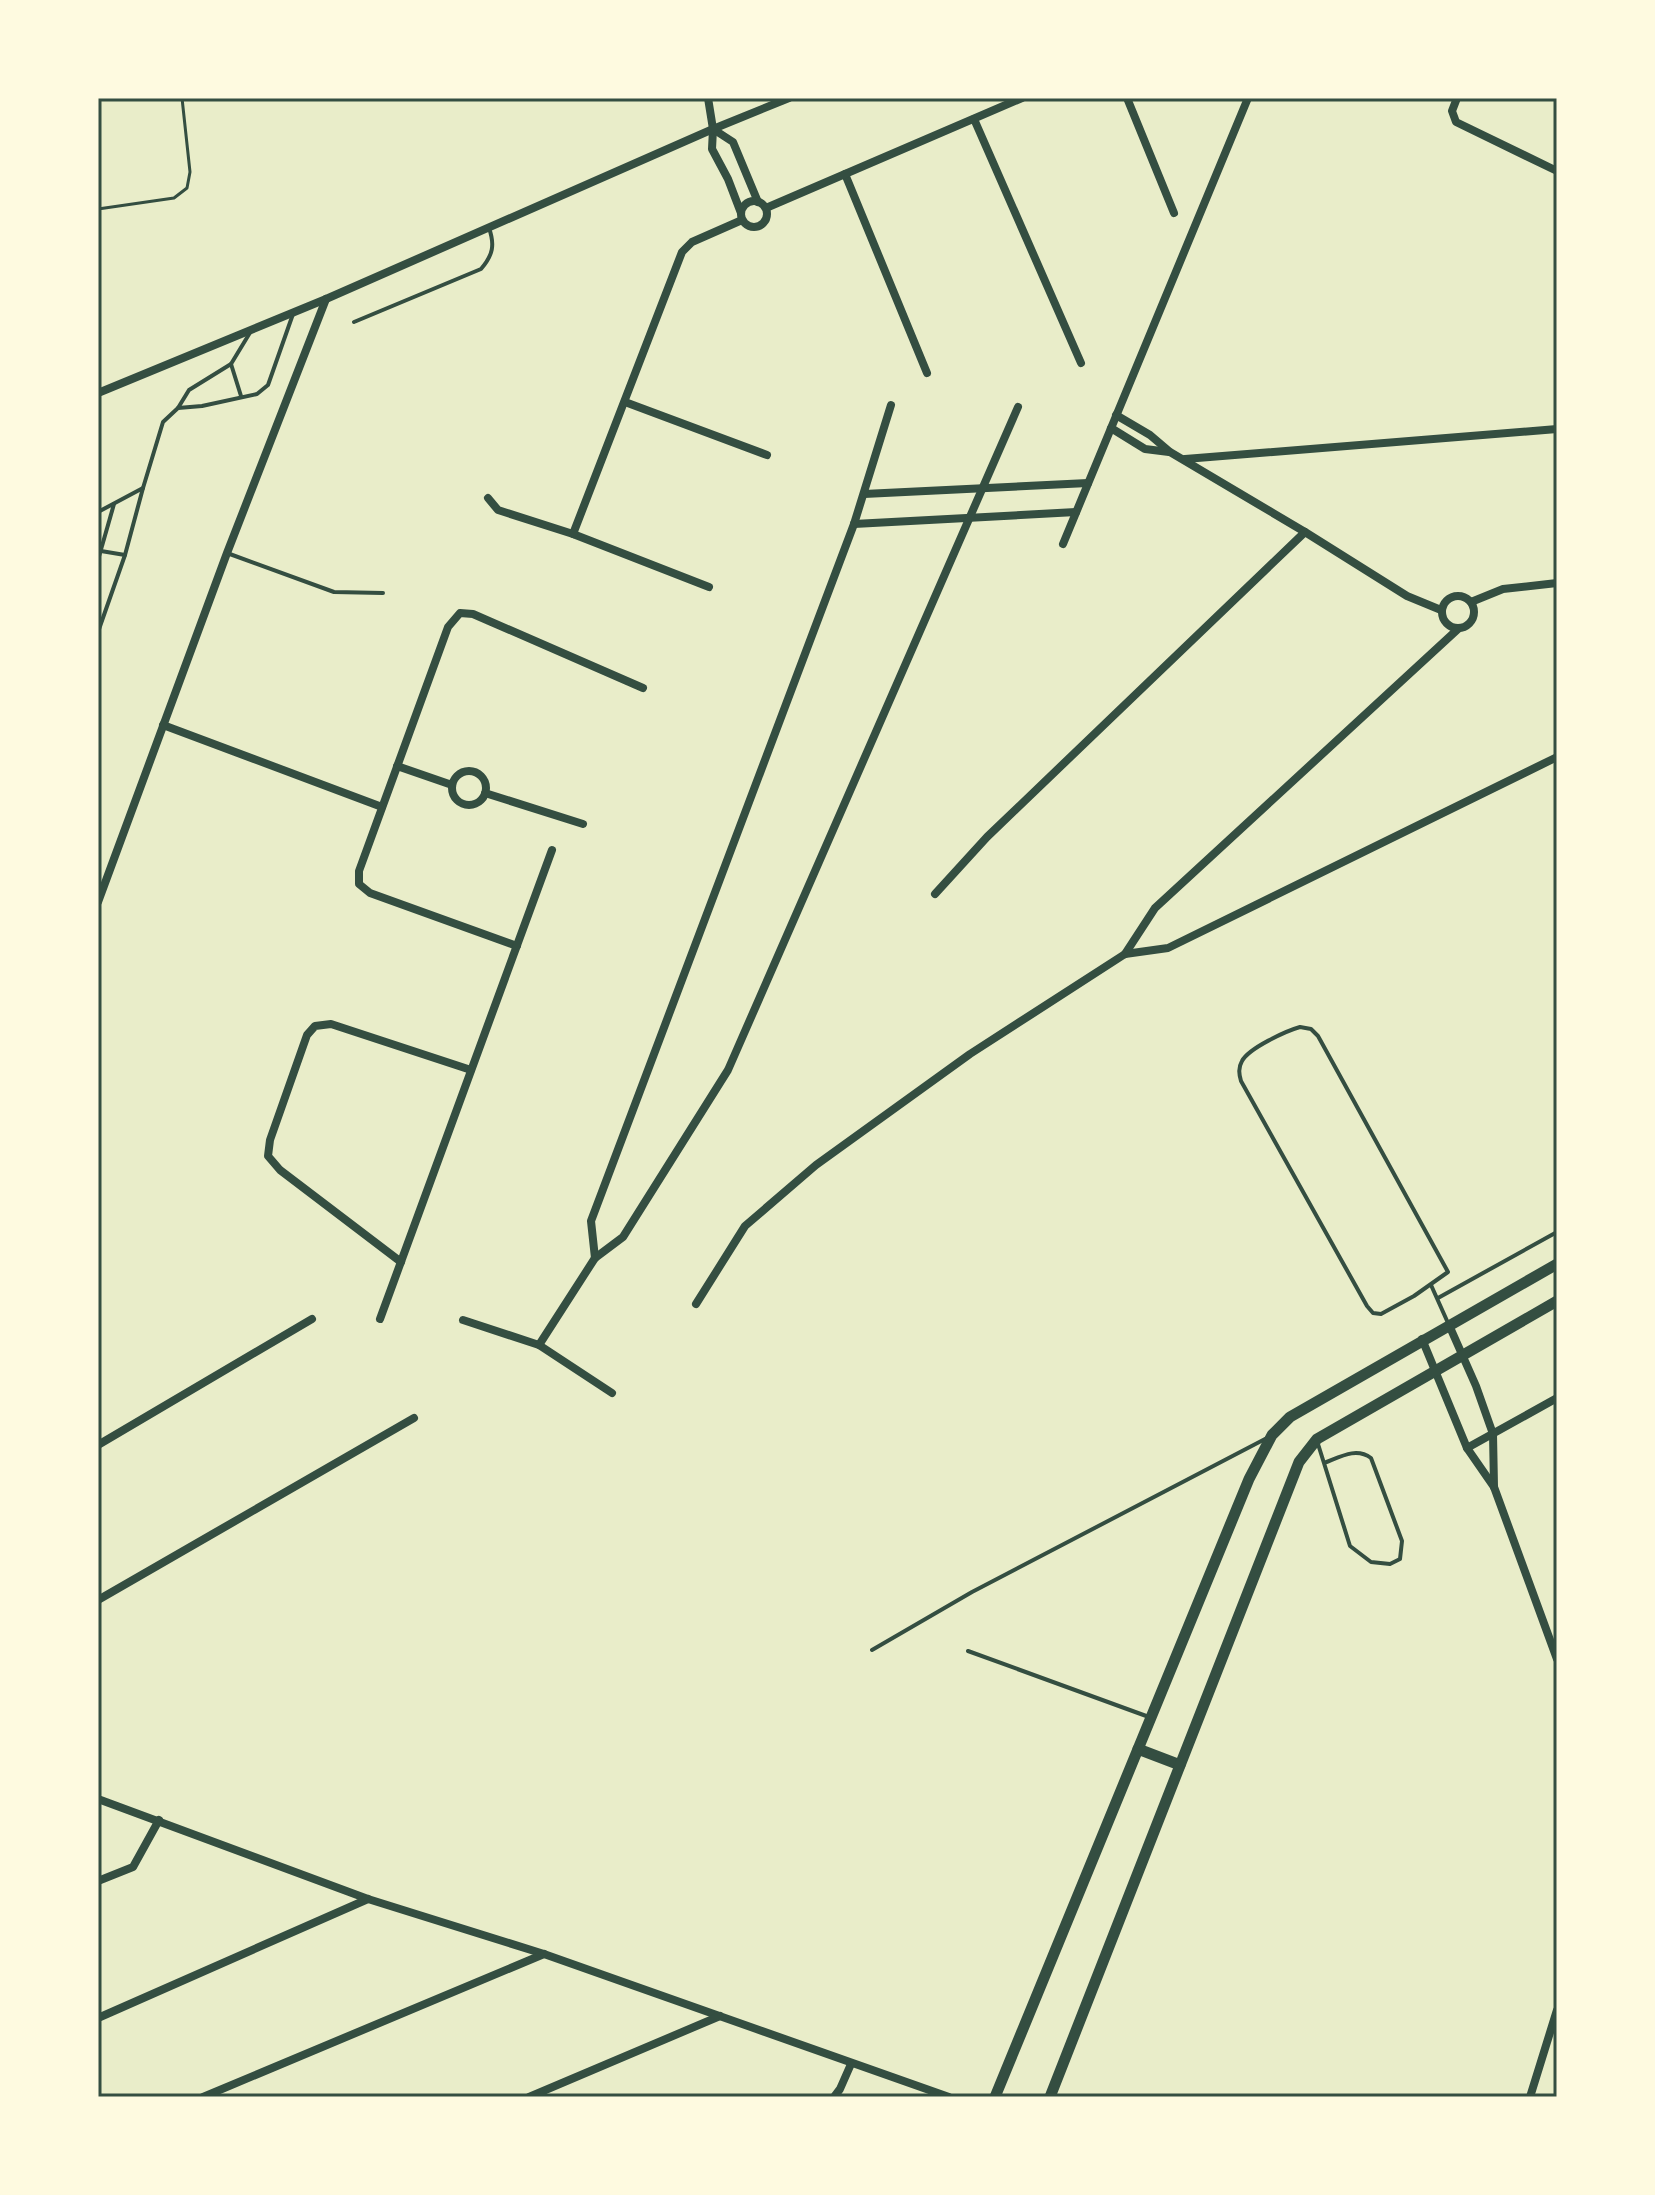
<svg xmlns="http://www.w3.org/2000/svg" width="1655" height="2195" font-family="Signika,sans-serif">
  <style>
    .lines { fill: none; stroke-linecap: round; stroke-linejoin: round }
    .path { stroke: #344e41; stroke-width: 3 }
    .service { stroke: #344e41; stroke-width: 4 }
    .minor { stroke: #344e41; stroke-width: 8 }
    .tertiary { stroke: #344e41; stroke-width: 11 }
    .neatline { fill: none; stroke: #344e41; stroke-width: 3 }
  </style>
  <rect width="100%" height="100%" fill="#e9edc9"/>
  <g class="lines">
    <polyline class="path" points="98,209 174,198 187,188 190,172 182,98"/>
    <g class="service">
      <path d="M354,322L481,269C493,255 495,245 489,228"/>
      <polyline points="231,364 241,396"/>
      <polyline points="178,408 202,406 257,394 268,385 293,314"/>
      <polyline points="98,512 143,488"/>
      <polyline points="101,551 125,555"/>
      <polyline points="227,553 334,592 383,593"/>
      <polyline points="98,560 114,504"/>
      <polyline points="98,632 125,555 143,488 163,422 178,408 189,390 231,364 251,331"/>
      <path d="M1300,1027L1311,1029L1318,1036L1448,1272L1414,1296L1381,1314L1373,1313L1367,1306L1241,1081C1239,1074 1238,1068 1242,1061C1249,1048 1286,1031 1300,1027Z"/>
      <polyline points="1431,1285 1448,1323"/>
      <polyline points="1438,1298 1557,1232"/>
      <path d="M1318,1444L1350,1546L1371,1562L1390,1564L1400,1559L1402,1541L1371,1458C1356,1447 1340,1457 1324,1463"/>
      <polyline points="872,1650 972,1592 1267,1438"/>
      <polyline points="968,1651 1149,1717"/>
    </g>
    <g class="minor">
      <polyline points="708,98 713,129 712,149 728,179 741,213"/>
      <polyline points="1127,98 1174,213"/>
      <polyline points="1457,98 1452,111 1456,122 1557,171"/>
      <polyline points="974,119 1081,363"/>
      <polyline points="713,129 733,142 758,202"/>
      <polyline points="845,174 927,373"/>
      <circle cx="754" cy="214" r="13"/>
      <polyline points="766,208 1022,98"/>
      <polyline points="98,393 326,299 713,129 789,98"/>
      <polyline points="625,402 767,455"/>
      <polyline points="1116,415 1150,435 1170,452 1305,532 1407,596 1441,610"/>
      <polyline points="1111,428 1145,449 1169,452"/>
      <polyline points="1185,459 1557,429"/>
      <polyline points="864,494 1088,483"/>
      <polyline points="488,498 498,510 573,534 709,587"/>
      <polyline points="854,524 1076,512"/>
      <polyline points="573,534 682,252 692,242 742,220"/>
      <polyline points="1063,544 1248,98"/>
      <circle cx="1458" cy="612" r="16"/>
      <polyline points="1471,602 1503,589 1557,583"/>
      <polyline points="163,725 382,807"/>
      <polyline points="397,766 452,785"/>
      <circle cx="469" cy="788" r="17"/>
      <polyline points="485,793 583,824"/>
      <polyline points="935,894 987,837 1305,532"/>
      <polyline points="98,902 227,553 326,299"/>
      <polyline points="517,946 370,893 359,884 359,871 448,627 460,613 473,614 643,688"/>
      <polyline points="1125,954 1155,908 1458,629"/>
      <polyline points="595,1258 591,1221 854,524 891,405"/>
      <polyline points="401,1262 280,1170 268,1156 270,1140 307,1035 315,1026 331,1024 471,1070"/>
      <polyline points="696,1304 745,1226 816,1165 970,1054 1125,954 1168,948 1557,757"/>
      <polyline points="380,1319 552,850"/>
      <polyline points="463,1320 539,1345 612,1393"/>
      <polyline points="1449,1325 1476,1386 1493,1434 1494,1487"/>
      <polyline points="1422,1339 1467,1448 1494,1487 1557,1659"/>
      <polyline points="539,1345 595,1258 623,1237 728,1070 1018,407"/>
      <polyline points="98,1445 312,1319"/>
      <polyline points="1467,1448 1557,1398"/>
      <polyline points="98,1600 414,1418"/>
      <polyline points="98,1799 368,1899 544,1954 949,2097"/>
      <polyline points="98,1881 133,1867 159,1820"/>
      <polyline points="98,2018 368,1899"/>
      <polyline points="203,2097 544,1954"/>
      <polyline points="529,2097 720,2016"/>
      <polyline points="834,2097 840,2089 851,2064"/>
      <polyline points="1530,2097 1557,2010"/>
    </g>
    <g class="tertiary">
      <polyline points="1138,1749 1180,1765"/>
      <polyline points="995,2097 1249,1479 1272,1435 1290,1417 1557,1264"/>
      <polyline points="1050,2097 1299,1462 1317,1439 1557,1301"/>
    </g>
  </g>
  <rect width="1655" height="2195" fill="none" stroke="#fefae0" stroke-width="200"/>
  <rect x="100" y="100" width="1455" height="1995" class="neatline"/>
</svg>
